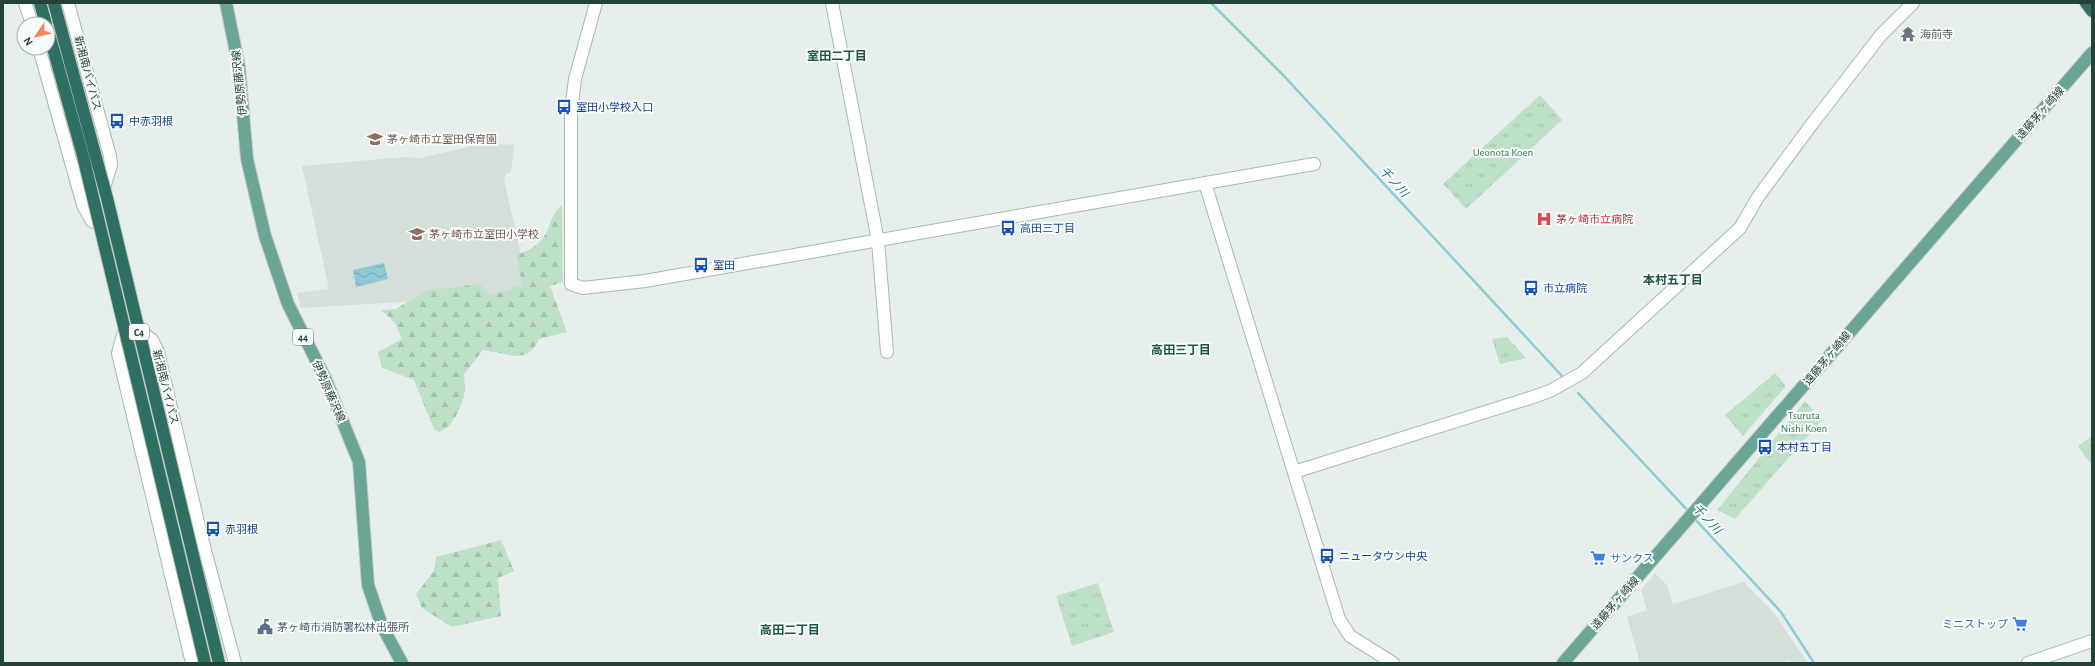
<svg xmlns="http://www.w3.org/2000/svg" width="2095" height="666" font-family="'Alegreya Sans','Noto Sans JP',sans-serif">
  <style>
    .built { fill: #d4dfda }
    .forest { fill: url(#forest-firs) }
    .park { fill: url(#park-tufts) }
    .water { fill: url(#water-waves) }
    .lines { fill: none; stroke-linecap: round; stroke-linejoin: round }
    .stream { stroke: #8ec9d4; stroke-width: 2.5 }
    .minor-casing { stroke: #a8b8b2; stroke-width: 14 }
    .major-casing { stroke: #c2cac8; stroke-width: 14 }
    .highway-casing { stroke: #c2cac8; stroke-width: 14 }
    .minor { stroke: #fff; stroke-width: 12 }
    .major { stroke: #6aa596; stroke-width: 12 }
    .highway { stroke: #2f6f62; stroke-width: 12 }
    .highway-bridge-casing { stroke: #c2cac8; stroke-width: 14; stroke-linecap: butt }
    .highway-bridge { stroke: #2f6f62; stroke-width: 12 }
    .labels { text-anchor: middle; stroke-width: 4; stroke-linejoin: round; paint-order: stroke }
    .shield { fill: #f7fbf9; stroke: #637a73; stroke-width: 1 }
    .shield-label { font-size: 10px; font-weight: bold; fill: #24423a }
    .worship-label { font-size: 11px; fill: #5b616d; stroke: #f7fbf9; text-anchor: start }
    .street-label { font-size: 11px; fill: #24423a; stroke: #f7fbf9 }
    .transit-label { font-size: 11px; fill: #164399; stroke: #f7fbf9; text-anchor: start }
    .education-label { font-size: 11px; fill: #785e54; stroke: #f7fbf9; text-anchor: start }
    .park-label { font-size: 11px; fill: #2d7a4b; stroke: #f7fbf9 }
    .health-label { font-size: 11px; fill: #be3a42; stroke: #f7fbf9; text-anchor: start }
    .shop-label { font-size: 11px; fill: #366cbe; stroke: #f7fbf9; text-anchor: start }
    .service-label { font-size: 11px; fill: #4e5e75; stroke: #f7fbf9; text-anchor: start }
    .neighbourhood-label { font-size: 12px; font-weight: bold; fill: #1f5548; stroke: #f7fbf9 }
    .water-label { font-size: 12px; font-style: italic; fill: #1c6f80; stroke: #f7fbf9 }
  </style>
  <defs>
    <pattern id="forest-firs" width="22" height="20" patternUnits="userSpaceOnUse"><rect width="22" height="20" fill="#bfe0c8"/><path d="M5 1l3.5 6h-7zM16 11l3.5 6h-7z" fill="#a4c1ad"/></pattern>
    <pattern id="park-tufts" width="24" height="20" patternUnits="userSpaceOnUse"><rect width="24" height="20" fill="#bfe0c8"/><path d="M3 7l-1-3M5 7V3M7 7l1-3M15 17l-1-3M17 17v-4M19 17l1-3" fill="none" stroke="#a4c1ad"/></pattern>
    <pattern id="water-waves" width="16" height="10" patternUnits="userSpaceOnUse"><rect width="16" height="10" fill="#8ec9d4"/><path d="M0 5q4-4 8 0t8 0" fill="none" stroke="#74a5ad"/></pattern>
  </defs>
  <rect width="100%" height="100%" fill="#e6efeb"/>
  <g class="built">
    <polygon points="485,143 514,145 511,172 506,174 504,180 529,289 484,297 301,308 297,293 329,289 302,166 404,157 420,158"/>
    <polygon points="1655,573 1667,585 1673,604 1744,582 1773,612 1808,663 1796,663 1787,660 1786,663 1640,663 1627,617 1647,610 1641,590"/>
  </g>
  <g class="forest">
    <path d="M562,205L563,282L550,286L567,332L539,339C528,366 507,353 483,350L464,374C464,379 465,385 465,390C463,404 453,428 439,432L434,429L414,380L382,368L378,352L402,339L395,323L381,310L396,309L425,291L480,284L490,296L522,285L517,255C528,250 539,246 545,235C551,225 552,212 562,205Z"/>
    <polygon points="501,540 514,571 498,578 501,616 452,627 422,608 416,594 434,571 436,557"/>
  </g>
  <g class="park">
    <polygon points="1540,95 1562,120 1466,209 1443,184"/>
    <polygon points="1507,337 1526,358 1500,364 1492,339"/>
    <polygon points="1775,373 1786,386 1743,436 1725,415"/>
    <polygon points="1805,401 1822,420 1735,519 1717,510"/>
    <polygon points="2092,436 2092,466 2078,446"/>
    <polygon points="1098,583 1114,632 1072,646 1056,596"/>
  </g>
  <polygon class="water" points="384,263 388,279 356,287 353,270"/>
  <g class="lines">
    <g class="stream">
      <polyline points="1211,3 1284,76 1562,376"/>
      <polyline points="1578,393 1690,513"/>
      <polyline points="1694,518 1781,612 1814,663"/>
    </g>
    <defs>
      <g id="minor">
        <polyline points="25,3 32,24"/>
        <polyline points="68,3 110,156 111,165 103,191"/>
        <polyline points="596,3 575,79 571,111 571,284 583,288 645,281 1314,164"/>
        <polyline points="832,3 878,241 887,352"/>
        <polyline points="39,48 83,205 92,221 105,227 110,233 113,248"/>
        <polyline points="1205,183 1339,619 1350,636 1393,663"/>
        <polyline points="118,266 130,324 152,340 158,352 201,535 235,663"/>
        <polyline points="128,327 123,335 118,353 192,663"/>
        <polyline points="1294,472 1530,398 1550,391 1582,373 1740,228 1758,197 1812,124 1881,35 1913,3"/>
        <polyline points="2028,663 2092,641"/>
      </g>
      <g id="major">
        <polyline points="226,3 239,67 247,159 265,236 288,304 325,378 359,462 368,585 382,626 402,663"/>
        <polyline points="1563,663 2092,53"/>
      </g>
      <g id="highway">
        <polyline points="40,3 46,24"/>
        <polyline points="2086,3 2092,11"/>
      </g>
    </defs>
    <use href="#minor" class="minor-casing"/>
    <use href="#major" class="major-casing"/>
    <use href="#highway" class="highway-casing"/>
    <use href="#minor" class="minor"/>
    <use href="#major" class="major"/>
    <use href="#highway" class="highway"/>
    <defs>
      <g id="highway-bridge">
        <polyline points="54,3 107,198 219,663"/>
        <polyline points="48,30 83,156 205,663"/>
      </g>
    </defs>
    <use href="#highway-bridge" class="highway-bridge-casing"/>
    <use href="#highway-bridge" class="highway-bridge"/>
  </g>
  <defs>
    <symbol id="temple-bare" viewBox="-9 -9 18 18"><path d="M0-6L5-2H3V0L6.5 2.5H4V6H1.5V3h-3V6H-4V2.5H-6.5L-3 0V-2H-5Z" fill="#6b7280" stroke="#f7fbf9" stroke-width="2.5" paint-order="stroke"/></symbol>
    <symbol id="bus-bare" viewBox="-9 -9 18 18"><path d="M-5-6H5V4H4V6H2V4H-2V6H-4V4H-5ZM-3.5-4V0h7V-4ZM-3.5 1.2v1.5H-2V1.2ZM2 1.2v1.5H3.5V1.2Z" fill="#1a4fb4" stroke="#f7fbf9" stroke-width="2.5" paint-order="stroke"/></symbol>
    <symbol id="school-bare" viewBox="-9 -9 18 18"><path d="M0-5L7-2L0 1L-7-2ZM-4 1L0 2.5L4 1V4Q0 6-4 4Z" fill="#8d6e63" stroke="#f7fbf9" stroke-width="2.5" paint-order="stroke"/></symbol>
    <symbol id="hospital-bare" viewBox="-9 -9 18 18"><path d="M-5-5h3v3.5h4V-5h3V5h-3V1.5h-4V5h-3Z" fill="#e0444e" stroke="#f7fbf9" stroke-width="2.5" paint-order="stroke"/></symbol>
    <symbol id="supermarket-bare" viewBox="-9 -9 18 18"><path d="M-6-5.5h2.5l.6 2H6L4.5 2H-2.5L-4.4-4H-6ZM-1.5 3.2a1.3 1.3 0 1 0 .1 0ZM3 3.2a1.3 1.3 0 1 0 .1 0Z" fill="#3f7fe0" stroke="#f7fbf9" stroke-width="2.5" paint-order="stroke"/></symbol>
    <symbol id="civic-bare" viewBox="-9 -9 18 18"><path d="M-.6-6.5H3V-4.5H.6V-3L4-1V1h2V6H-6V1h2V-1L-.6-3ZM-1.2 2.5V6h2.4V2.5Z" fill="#5c6f8a" stroke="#f7fbf9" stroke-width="2.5" paint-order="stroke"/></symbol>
  </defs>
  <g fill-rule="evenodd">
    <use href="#temple-bare" x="1897" y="23" width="22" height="22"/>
    <use href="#bus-bare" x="553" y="96" width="22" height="22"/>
    <use href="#bus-bare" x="106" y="110" width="22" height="22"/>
    <use href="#school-bare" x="364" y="128" width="22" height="22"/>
    <use href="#hospital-bare" x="1533" y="208" width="22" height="22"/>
    <use href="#bus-bare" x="997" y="217" width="22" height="22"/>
    <use href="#school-bare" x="406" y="223" width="22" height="22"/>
    <use href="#bus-bare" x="690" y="254" width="22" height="22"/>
    <use href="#bus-bare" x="1520" y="277" width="22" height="22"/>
    <use href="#bus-bare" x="1754" y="436" width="22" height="22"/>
    <use href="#bus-bare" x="202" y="518" width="22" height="22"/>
    <use href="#bus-bare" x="1316" y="545" width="22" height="22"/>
    <use href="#supermarket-bare" x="1587" y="547" width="22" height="22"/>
    <use href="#supermarket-bare" x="2009" y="613" width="22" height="22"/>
    <use href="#civic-bare" x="254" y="616" width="22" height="22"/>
  </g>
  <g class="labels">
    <g class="shield">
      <rect x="129" y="324" width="20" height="16" rx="3"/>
      <rect x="293" y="329" width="20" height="16" rx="3"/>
    </g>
    <g class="shield-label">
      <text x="139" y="336">C4</text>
      <text x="303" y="341">44</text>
    </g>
    <g class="worship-label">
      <text x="1920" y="38">海前寺</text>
    </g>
    <g class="street-label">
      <text transform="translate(88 73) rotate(75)" y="4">新湘南バイパス</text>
      <text transform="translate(239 83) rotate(-96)" y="4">伊勢原藤沢線</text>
      <text transform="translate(2040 113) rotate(-49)" y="4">遠藤茅ヶ崎線</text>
      <text transform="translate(1827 358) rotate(-50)" y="4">遠藤茅ヶ崎線</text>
      <text transform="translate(166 387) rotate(76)" y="4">新湘南バイパス</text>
      <text transform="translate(329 391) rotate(66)" y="4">伊勢原藤沢線</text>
      <text transform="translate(1615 603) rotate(-49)" y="4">遠藤茅ヶ崎線</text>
    </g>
    <g class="transit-label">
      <text x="576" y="111">室田小学校入口</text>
      <text x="129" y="125">中赤羽根</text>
      <text x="1020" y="232">高田三丁目</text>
      <text x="713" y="269">室田</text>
      <text x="1543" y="292">市立病院</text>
      <text x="1777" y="451">本村五丁目</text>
      <text x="225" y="533">赤羽根</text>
      <text x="1339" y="560">ニュータウン中央</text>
    </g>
    <g class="education-label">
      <text x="387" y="143">茅ヶ崎市立室田保育園</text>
      <text x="429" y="238">茅ヶ崎市立室田小学校</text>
    </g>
    <g class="park-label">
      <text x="1503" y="156">Ueonota Koen</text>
      <text x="1804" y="419">Tsuruta<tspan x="1804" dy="13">Nishi Koen</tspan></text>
    </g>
    <g class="health-label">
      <text x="1556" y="223">茅ヶ崎市立病院</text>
    </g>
    <g class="shop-label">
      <text x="1610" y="562">サンクス</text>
      <text x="2008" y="628" text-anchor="end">ミニストップ</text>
    </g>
    <g class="service-label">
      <text x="277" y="631">茅ヶ崎市消防署松林出張所</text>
    </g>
    <g class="neighbourhood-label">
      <text x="837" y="60">室田二丁目</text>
      <text x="1673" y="284">本村五丁目</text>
      <text x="1181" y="354">高田三丁目</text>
      <text x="790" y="634">高田二丁目</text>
    </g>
    <g class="water-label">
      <text transform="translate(1394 182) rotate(47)" y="4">千ノ川</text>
      <text transform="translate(1707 519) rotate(47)" y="4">千ノ川</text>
    </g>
  </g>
  <rect width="2095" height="666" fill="none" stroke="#24423a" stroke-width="8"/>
  <g transform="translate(36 36) rotate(236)"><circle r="19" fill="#f7fbf9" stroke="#a3b1ad"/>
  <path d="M0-3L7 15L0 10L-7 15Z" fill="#f4845f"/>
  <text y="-6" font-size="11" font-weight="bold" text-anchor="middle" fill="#24423a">N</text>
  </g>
</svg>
